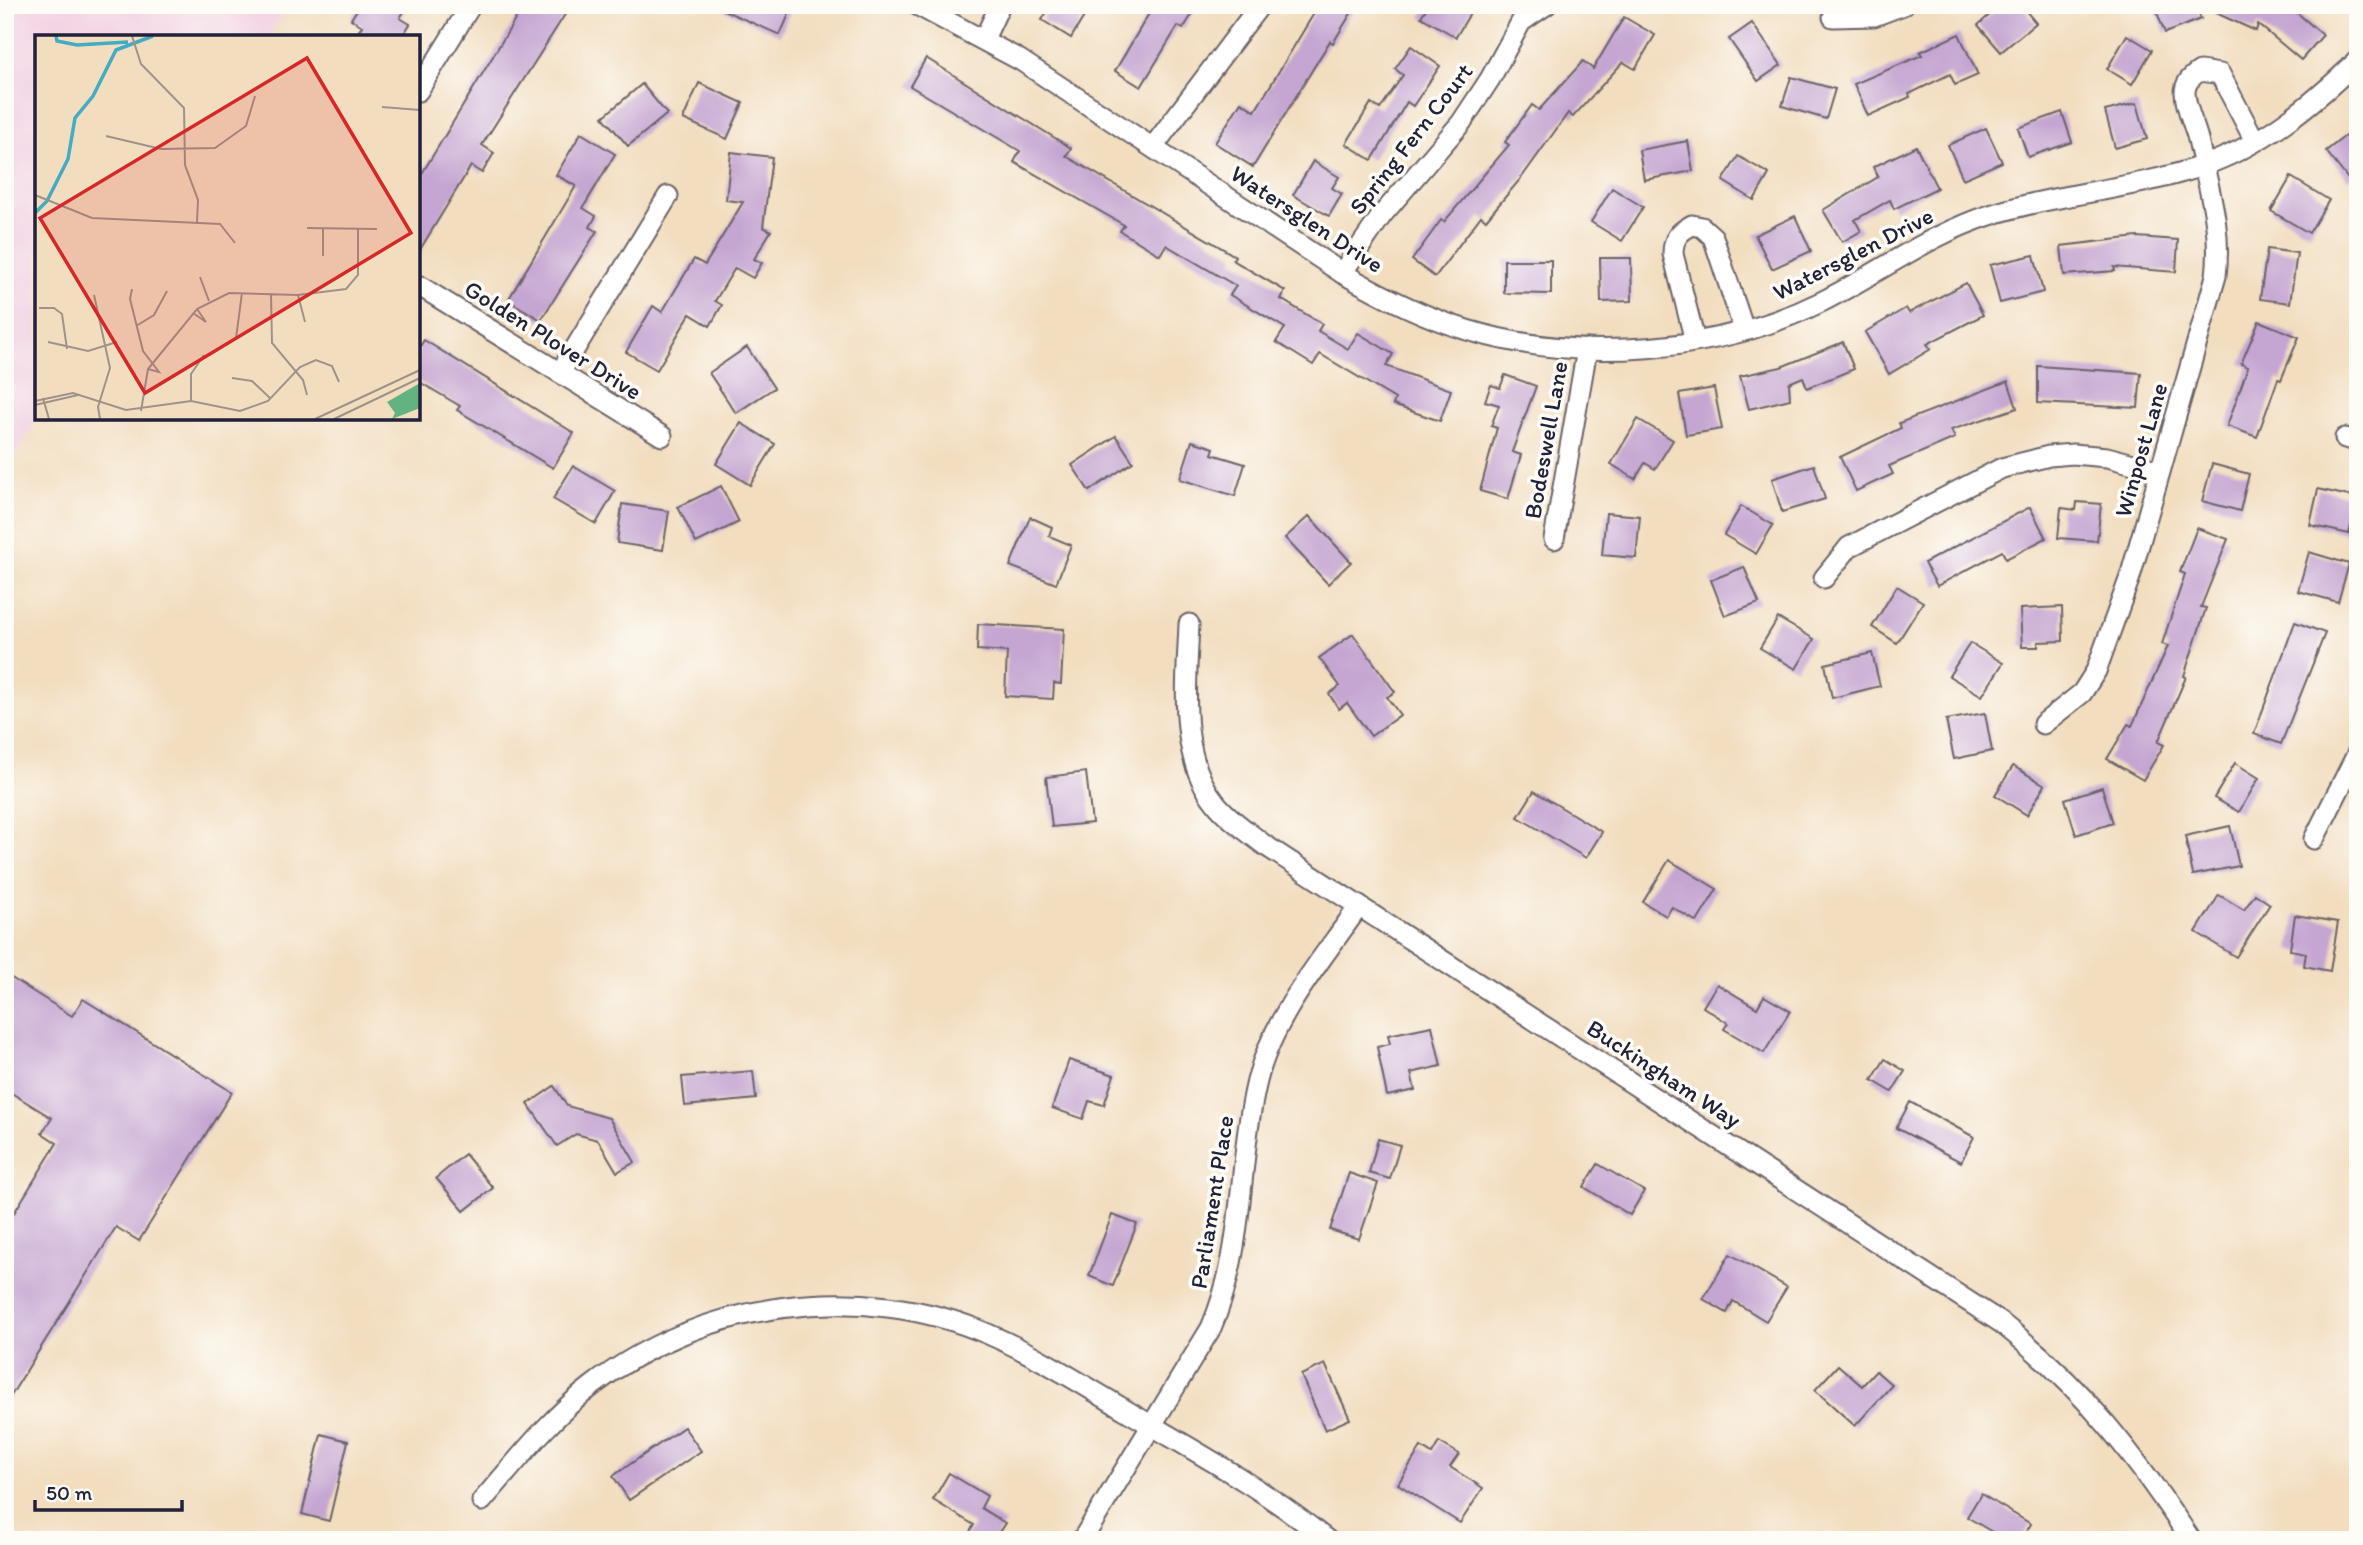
<svg xmlns="http://www.w3.org/2000/svg" width="2363" height="1545" font-family="Itim,sans-serif">
  <style>
    .built { fill: #f2cfe2 }
    .building { fill: #c5a5d1 }
    .lines { fill: none; stroke-linecap: round; stroke-linejoin: round }
    .minor-casing { stroke: #6b6369; stroke-width: 23 }
    .minor { stroke: #fff; stroke-width: 19 }
    .labels { text-anchor: middle; stroke-width: 7; stroke-linejoin: round; paint-order: stroke }
    .street-label { font-size: 24px; fill: #22223b; stroke: #fdfcf7 }
    .inset-river { fill: none; stroke: #44abc4; stroke-width: 3.5 }
    .inset-road { fill: none; stroke: #9f928a; stroke-width: 2 }
    .view { fill: #d62828; fill-opacity: 0.15; stroke: #d62828; stroke-width: 3.5 }
    .inset-edge { fill: none; stroke: #22223b; stroke-width: 3.5 }
  </style>
  <rect width="100%" height="100%" fill="#fdfcf7"/>
  <filter id="ink" filterUnits="userSpaceOnUse"><feTurbulence type="fractalNoise" baseFrequency=".0143" numOctaves="2"/><feDisplacementMap in="SourceGraphic" scale="14" xChannelSelector="R" yChannelSelector="G"/><feConvolveMatrix kernelMatrix="1 2 1 2 8 2 1 2 1" color-interpolation-filters="sRGB"/></filter>
  <filter id="wash" filterUnits="userSpaceOnUse"><feTurbulence type="fractalNoise" baseFrequency=".00686" numOctaves="4" result="noise"/><feDisplacementMap in="SourceGraphic" scale="28" xChannelSelector="R" yChannelSelector="G"/><feGaussianBlur stdDeviation="1.57" result="paint"/><feColorMatrix in="noise" values="0 0 0 0 0 0 0 0 0 0 0 0 0 0 0 0 0 1.4 0 .05"/><feComposite in="paint" operator="in"/></filter>
  <g filter="url(#wash)">
    <rect width="100%" height="100%" fill="#f2ddbf"/>
    <polygon class="built" points="5,5 288,5 269,37 37,37 38,418 5,472"/>
    <g id="blocks">
      <g class="building">
        <polygon points="360,5 408,5 400,18 410,24 402,37 355,37 362,26 351,19"/>
        <polygon points="524,5 571,5 482,145 494,153 482,173 471,166 418,253 418,180"/>
        <polygon points="712,5 793,5 780,35"/>
        <polygon points="1051,5 1091,5 1071,38 1042,20"/>
        <polygon points="1154,5 1198,5 1183,29 1178,26 1141,87 1115,71"/>
        <polygon points="1319,5 1356,5 1333,43 1330,41 1253,167 1215,143 1241,102 1255,111"/>
        <polygon points="1428,5 1475,5 1456,37 1421,17"/>
        <polygon points="2001,5 2021,5 2036,23 2001,52 1978,25"/>
        <polygon points="2154,5 2195,5 2201,19 2165,33"/>
        <polygon points="2198,5 2288,5 2323,35 2301,60 2258,24 2256,31"/>
        <polygon points="1624,17 1655,35 1635,69 1623,62 1573,117 1568,113 1522,177 1486,220 1481,216 1435,277 1412,260 1441,220 1444,222 1509,145 1505,142 1532,105 1539,110 1583,61 1593,69"/>
        <polygon points="1752,23 1781,65 1758,81 1729,39"/>
        <polygon points="1959,34 1978,75 1955,85 1950,74 1909,94 1910,97 1868,116 1854,84 1922,55 1920,52"/>
        <polygon points="2127,35 2152,50 2132,84 2107,69"/>
        <polygon points="1411,46 1440,66 1413,106 1407,102 1372,160 1346,144 1371,103 1380,109 1403,75 1395,69"/>
        <polygon points="926,58 1071,148 1066,156 1235,256 1233,260 1285,291 1281,299 1322,324 1318,331 1348,349 1358,333 1393,354 1386,366 1451,390 1440,421 1393,405 1395,399 1320,354 1313,365 1276,342 1285,328 1230,295 1236,286 1166,245 1160,255 1120,231 1124,225 1014,162 1020,151 910,86"/>
        <polygon points="1791,77 1835,89 1826,119 1782,106"/>
        <polygon points="699,83 743,103 727,139 683,119"/>
        <polygon points="642,84 667,114 628,146 603,117"/>
        <polygon points="2137,103 2147,139 2115,148 2105,111"/>
        <polygon points="2062,112 2072,142 2028,157 2018,128"/>
        <polygon points="2358,126 2358,172 2348,179 2326,151"/>
        <polygon points="1986,128 2002,162 1963,179 1948,145"/>
        <polygon points="581,133 615,154 583,208 596,216 590,227 597,231 541,320 508,300 576,186 556,175"/>
        <polygon points="1688,141 1693,171 1644,180 1639,150"/>
        <polygon points="1916,146 1937,188 1894,209 1890,200 1855,220 1861,231 1842,242 1823,210 1878,177 1873,167"/>
        <polygon points="731,152 772,157 763,227 771,231 754,259 762,263 753,278 735,268 715,301 722,305 710,326 690,314 657,370 626,352 653,306 662,312 694,259 705,265 743,202 726,200"/>
        <polygon points="1738,156 1769,174 1754,200 1723,181"/>
        <polygon points="1313,161 1339,177 1332,188 1342,194 1329,216 1293,195"/>
        <polygon points="2291,177 2329,200 2309,233 2271,211"/>
        <polygon points="1612,188 1643,207 1622,241 1591,222"/>
        <polygon points="1795,216 1811,251 1772,269 1755,235"/>
        <polygon points="2137,237 2178,240 2176,272 2114,267 2115,271 2064,275 2061,246"/>
        <polygon points="2267,249 2297,253 2290,303 2260,299"/>
        <polygon points="2034,255 2043,292 2000,303 1990,265"/>
        <polygon points="1600,258 1631,258 1632,301 1601,302"/>
        <polygon points="1504,260 1551,260 1551,294 1504,293"/>
        <polygon points="1966,283 1983,315 1927,344 1931,349 1889,374 1865,332 1906,308 1909,313"/>
        <polygon points="2259,321 2299,337 2281,380 2278,379 2257,437 2227,426 2248,367 2241,364"/>
        <polygon points="424,340 574,433 553,468 457,410 460,406 418,381 418,350"/>
        <polygon points="1843,342 1854,369 1807,388 1803,377 1789,383 1790,399 1749,409 1740,376 1781,367"/>
        <polygon points="747,347 774,388 736,413 709,373"/>
        <polygon points="2038,366 2141,373 2138,408 2038,403"/>
        <polygon points="1505,375 1536,386 1512,452 1521,455 1508,499 1480,491 1497,428 1491,426 1499,405 1485,401 1491,385 1500,388"/>
        <polygon points="2008,381 2017,408 1951,430 1955,438 1889,466 1893,474 1856,491 1840,457 1901,428 1899,423"/>
        <polygon points="1714,388 1722,429 1686,435 1679,394"/>
        <polygon points="1638,419 1673,440 1655,469 1645,463 1635,479 1611,464"/>
        <polygon points="741,423 775,444 750,485 716,464"/>
        <polygon points="1116,436 1133,462 1089,491 1072,465"/>
        <polygon points="1192,441 1214,448 1212,454 1245,464 1235,496 1180,479"/>
        <polygon points="2212,464 2249,474 2240,511 2202,501"/>
        <polygon points="1814,465 1825,499 1782,512 1772,479"/>
        <polygon points="573,466 615,491 596,524 553,499"/>
        <polygon points="721,486 739,522 696,543 678,507"/>
        <polygon points="2318,489 2358,498 2349,534 2310,525"/>
        <polygon points="2077,502 2101,504 2097,541 2058,538 2061,508 2076,510"/>
        <polygon points="622,504 669,511 663,550 617,543"/>
        <polygon points="1741,506 1773,525 1756,554 1724,535"/>
        <polygon points="2030,507 2046,538 2006,559 2002,551 1937,586 1924,563"/>
        <polygon points="1606,513 1640,516 1636,558 1602,555"/>
        <polygon points="1309,516 1351,562 1328,584 1285,538"/>
        <polygon points="1030,517 1052,527 1049,536 1071,545 1056,584 1010,566"/>
        <polygon points="2197,528 2228,539 2201,607 2206,608 2184,676 2186,677 2158,742 2164,745 2143,780 2107,759 2128,724 2132,726 2168,646 2162,644 2185,574 2180,572"/>
        <polygon points="2309,552 2349,564 2338,602 2298,591"/>
        <polygon points="1744,567 1759,603 1725,616 1711,580"/>
        <polygon points="1897,586 1923,602 1897,643 1872,627"/>
        <polygon points="2062,607 2063,641 2038,642 2038,647 2022,647 2020,609"/>
        <polygon points="1778,618 1814,639 1796,669 1760,648"/>
        <polygon points="2295,622 2325,633 2281,744 2254,734"/>
        <polygon points="978,624 1064,629 1061,684 1054,683 1053,699 1005,696 1007,652 977,650"/>
        <polygon points="1353,634 1395,692 1387,697 1400,715 1371,736 1347,703 1339,709 1329,694 1340,686 1319,658"/>
        <polygon points="1970,643 2003,663 1982,696 1949,676"/>
        <polygon points="1872,653 1880,686 1832,698 1825,664"/>
        <polygon points="1985,713 1992,751 1954,759 1946,720"/>
        <polygon points="2235,763 2259,778 2239,812 2214,798"/>
        <polygon points="2013,766 2045,785 2027,815 1995,795"/>
        <polygon points="1086,772 1092,823 1052,827 1046,777"/>
        <polygon points="2102,787 2113,823 2076,835 2065,799"/>
        <polygon points="1534,791 1602,832 1586,858 1518,817"/>
        <polygon points="2230,826 2239,866 2193,875 2185,836"/>
        <polygon points="1669,860 1717,889 1697,922 1672,907 1666,916 1643,902"/>
        <polygon points="2255,894 2270,904 2236,957 2196,932 2219,895 2244,910"/>
        <polygon points="2295,915 2338,922 2330,971 2304,966 2306,953 2290,950"/>
        <polygon points="5,974 72,1016 83,999 232,1092 139,1241 116,1227 5,1405 5,1208 14,1213 57,1143 42,1133 52,1118 5,1089"/>
        <polygon points="1717,984 1757,1008 1764,996 1790,1011 1764,1053 1724,1029 1728,1023 1703,1007"/>
        <polygon points="1432,1026 1441,1066 1411,1073 1415,1090 1387,1096 1377,1047 1390,1044 1388,1035"/>
        <polygon points="1885,1059 1905,1071 1892,1092 1872,1080"/>
        <polygon points="1069,1060 1114,1075 1104,1105 1089,1101 1083,1119 1052,1108"/>
        <polygon points="753,1071 756,1099 685,1106 682,1077"/>
        <polygon points="554,1086 567,1106 609,1118 635,1162 617,1172 598,1140 576,1134 557,1146 528,1104"/>
        <polygon points="1910,1102 1974,1137 1961,1162 1896,1128"/>
        <polygon points="1378,1139 1400,1145 1390,1179 1369,1173"/>
        <polygon points="465,1154 493,1188 464,1211 436,1178"/>
        <polygon points="1598,1164 1644,1191 1630,1215 1584,1187"/>
        <polygon points="1349,1173 1378,1183 1359,1239 1330,1230"/>
        <polygon points="1112,1215 1137,1224 1113,1286 1089,1276"/>
        <polygon points="1730,1254 1787,1287 1766,1321 1733,1301 1727,1313 1703,1299"/>
        <polygon points="1325,1364 1350,1419 1325,1430 1301,1375"/>
        <polygon points="1838,1365 1862,1386 1876,1371 1892,1385 1855,1426 1815,1390"/>
        <polygon points="684,1427 701,1451 629,1500 613,1476"/>
        <polygon points="321,1434 348,1441 329,1521 302,1514"/>
        <polygon points="1439,1442 1459,1454 1450,1467 1483,1488 1460,1523 1398,1484 1421,1447 1432,1454"/>
        <polygon points="949,1473 987,1496 981,1508 1005,1523 994,1540 965,1540 974,1525 933,1500"/>
        <polygon points="1981,1494 2031,1524 2021,1540 1990,1540 1994,1533 1967,1517"/>
      </g>
    </g>
  </g>
  <g filter="url(#ink)">
    <use href="#blocks" fill-opacity="0" stroke="#6b6369" stroke-width="2"/>
    <g class="lines">
      <defs>
        <g id="minor">
          <path d="M917,5L1020,60L1342,273C1382,296 1423,317 1467,330C1580,364 1718,353 1823,301C1879,273 1930,234 1990,215C2058,193 2131,190 2199,167C2261,147 2313,104 2358,60"/>
          <polyline points="1833,17 1874,16 1903,5"/>
          <polyline points="984,39 1000,5"/>
          <polyline points="418,91 471,5"/>
          <polyline points="1153,147 1260,5"/>
          <polyline points="1342,273 1382,215 1461,123 1490,79 1521,22 1546,5"/>
          <polyline points="418,285 662,436"/>
          <path d="M1695,341L1673,254C1673,238 1679,232 1692,225L1702,227L1713,237L1744,330"/>
          <polyline points="560,373 668,196"/>
          <polyline points="2345,438 2358,441"/>
          <polyline points="1554,539 1587,349"/>
          <polyline points="1824,578 1849,547 2002,468 2049,456 2073,454 2107,457 2160,471"/>
          <path d="M1189,624C1187,680 1177,755 1215,802C1227,818 1247,831 1263,844L2000,1322C2081,1385 2135,1455 2191,1540"/>
          <path d="M2043,724L2082,693L2096,671L2130,577L2216,276C2222,227 2209,191 2199,144C2196,127 2185,109 2185,92C2185,82 2192,76 2200,71L2220,74L2255,141"/>
          <polyline points="2314,839 2358,752"/>
          <path d="M482,1501C517,1461 550,1418 592,1386C701,1301 861,1279 988,1334C1037,1355 1082,1384 1127,1411C1196,1452 1265,1489 1327,1540"/>
          <path d="M1082,1540L1211,1328C1246,1247 1237,1164 1257,1081C1273,1016 1322,960 1359,906"/>
        </g>
      </defs>
      <use href="#minor" class="minor-casing"/>
      <use href="#minor" class="minor"/>
    </g>
  </g>
  <g class="labels">
    <g class="street-label">
      <text transform="translate(1411 139) rotate(-52)" y="8">Spring Fern Court</text>
      <text transform="translate(1307 219) rotate(33)" y="8">Watersglen Drive</text>
      <text transform="translate(1853 254) rotate(-27)" y="8">Watersglen Drive</text>
      <text transform="translate(553 340) rotate(32)" y="8">Golden Plover Drive</text>
      <text transform="translate(1546 440) rotate(-80)" y="8">Bodeswell Lane</text>
      <text transform="translate(2141 450) rotate(-74)" y="8">Winpost Lane</text>
      <text transform="translate(1664 1074) rotate(33)" y="8">Buckingham Way</text>
      <text transform="translate(1212 1202) rotate(-81)" y="8">Parliament Place</text>
    </g>
  </g>
  <g transform="translate(35 35)">
    <rect width="385" height="385" fill="#f2ddbf"/>
    <path d="M385,348V373L357,384L360,378L352,367Z" fill="#62b380"/>
    <path class="inset-river" d="M21,1L22,6L42,10L93,7M0,178L12,166L33,124L40,83L58,61L81,15L118,1"/>
    <path class="inset-road" d="M97,1L106,29L149,73L150,130L163,165L162,187M347,72L385,75M71,101L126,114L180,113L211,91L220,61M0,160L57,183L185,189L200,208M272,193L342,194M288,221V193M165,242L174,266M97,254L95,264L108,316L124,337L113,334M236,259L237,308L268,345L272,360M59,260L75,333L63,372L65,384M263,260L270,287M4,273H19L27,279L32,314M158,278L171,287L162,274M101,291L119,280L132,256M201,303L207,258M13,307L53,316L82,307M197,343L217,346L236,364M8,363L14,384M0,366L38,358L91,375L156,366L205,376L233,366L265,332L281,325L297,331L304,347M156,366V339L169,320M0,370L43,360M106,376L113,334L162,274L194,258L263,260L311,254L323,240V194M280,384L385,335M299,384L385,343"/>
    <path class="view" d="M272,23L376,198L110,358L5,183Z"/>
    <rect width="385" height="385" class="inset-edge"/>
  </g>
  <rect width="2363" height="1545" fill="none" stroke="#fdfcf7" stroke-width="28"/>
  <path d="M35 1500v10h147v-10" fill="none" stroke="#22223b" stroke-width="3.5"/>
  <text x="46" y="1500" font-size="21" fill="#22223b" stroke="#fdfcf7" stroke-width="5" paint-order="stroke">50 m</text>
</svg>
